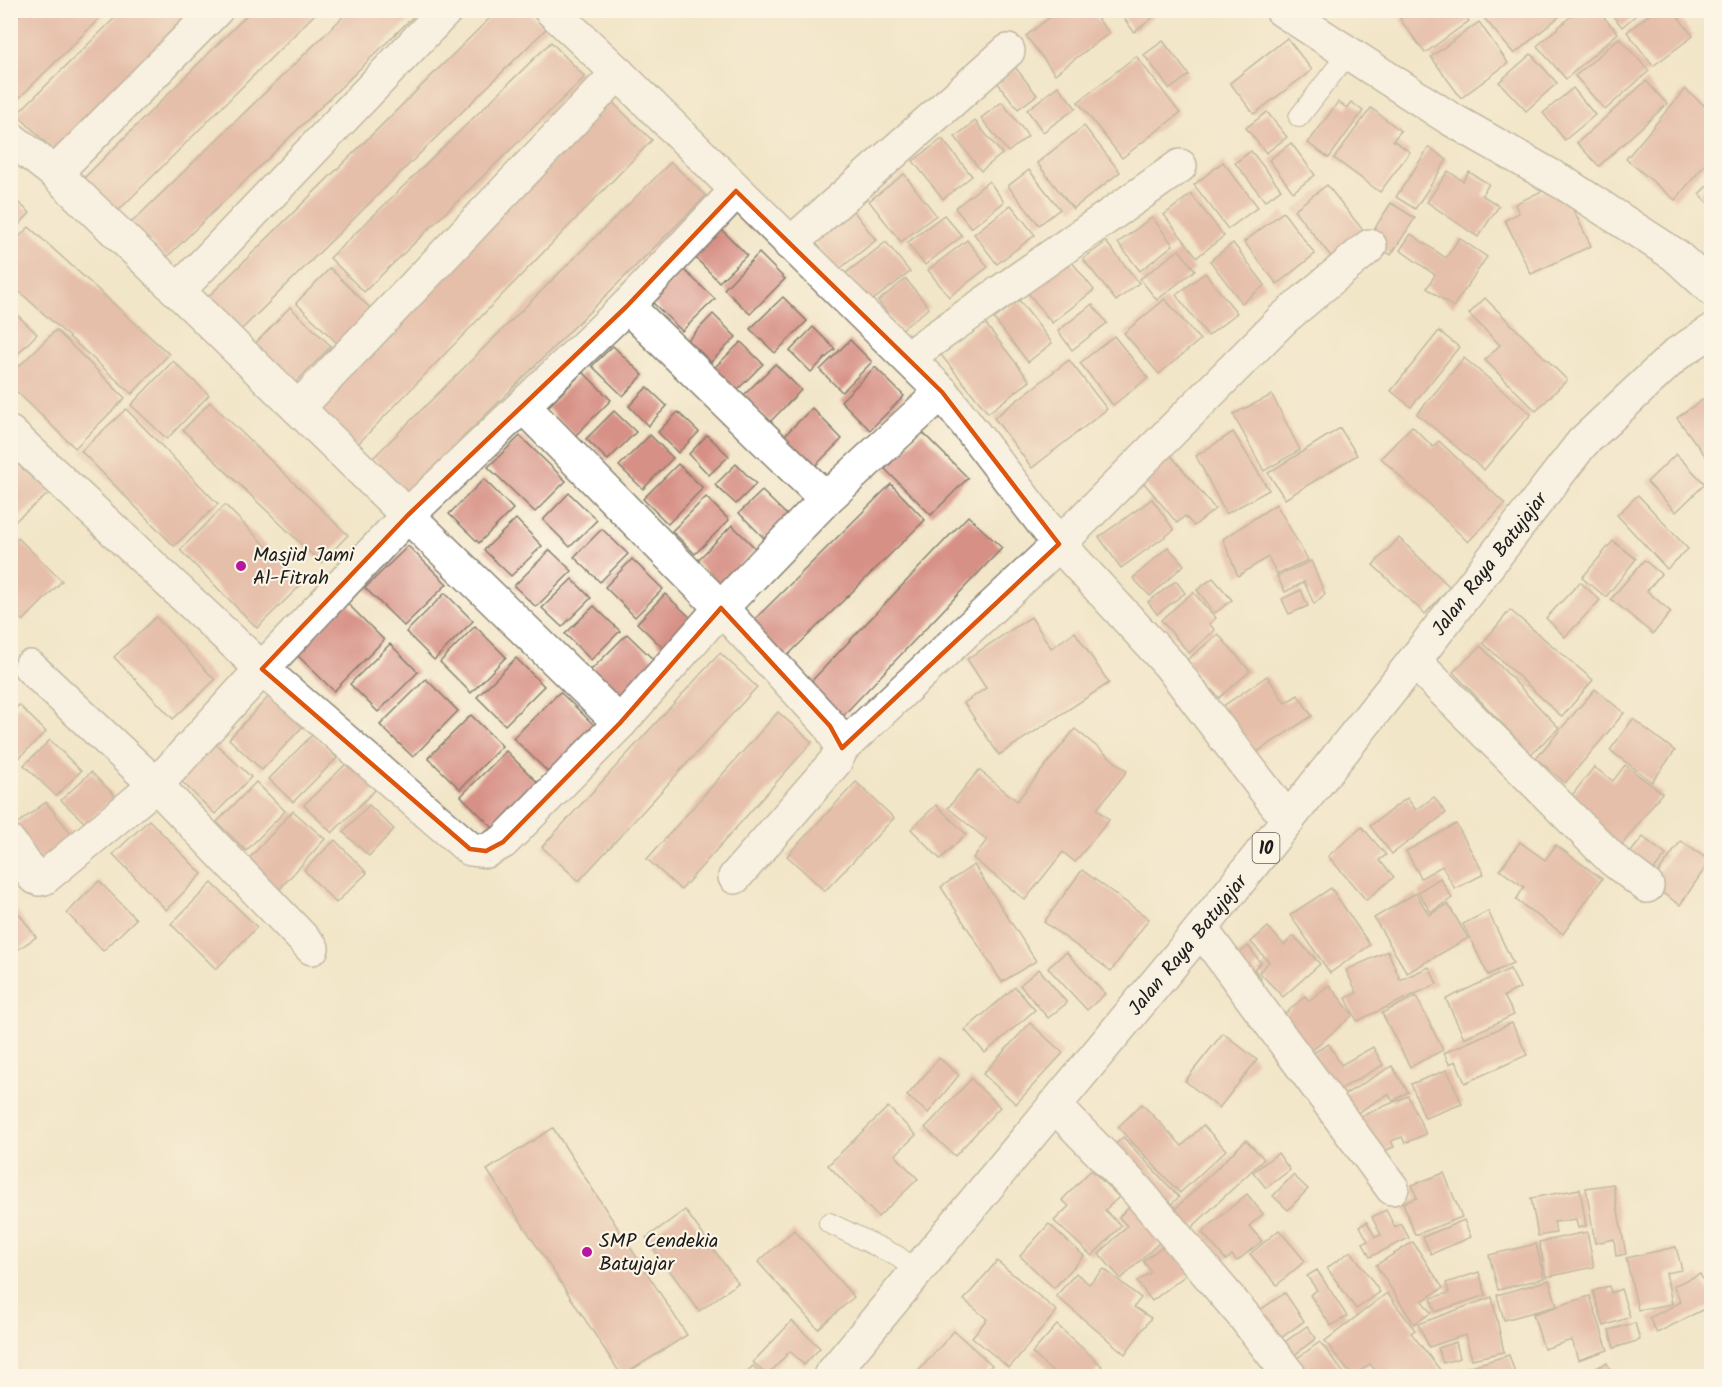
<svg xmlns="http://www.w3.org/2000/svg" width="1722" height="1387" font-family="Kalam,sans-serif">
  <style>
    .building { fill: #d79086 }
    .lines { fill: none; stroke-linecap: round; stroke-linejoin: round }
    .service-casing { stroke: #878172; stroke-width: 22 }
    .minor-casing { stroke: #878172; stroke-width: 36 }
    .trunk-casing { stroke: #878172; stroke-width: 36 }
    .service { stroke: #fff; stroke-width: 20 }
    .minor { stroke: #fff; stroke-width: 33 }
    .trunk { stroke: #fff; stroke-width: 33 }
    .marked { fill: none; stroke: #de560d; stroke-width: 4.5; stroke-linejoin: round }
    .poi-dot { fill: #b5179e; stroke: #fcf5e5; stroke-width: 2 }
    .labels { text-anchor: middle; stroke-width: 4.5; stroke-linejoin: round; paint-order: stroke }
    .shield { fill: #fcf5e5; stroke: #5f5d58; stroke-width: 1.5 }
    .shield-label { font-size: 18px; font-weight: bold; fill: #1c1c1c }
    .poi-label { font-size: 20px; fill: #1c1c1c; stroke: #fcf5e5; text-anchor: start }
    .street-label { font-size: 20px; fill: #1c1c1c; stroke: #fcf5e5 }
  </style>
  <rect width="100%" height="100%" fill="#fcf5e5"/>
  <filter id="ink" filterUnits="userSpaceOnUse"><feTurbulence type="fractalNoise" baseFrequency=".0167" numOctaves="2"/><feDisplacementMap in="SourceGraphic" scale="12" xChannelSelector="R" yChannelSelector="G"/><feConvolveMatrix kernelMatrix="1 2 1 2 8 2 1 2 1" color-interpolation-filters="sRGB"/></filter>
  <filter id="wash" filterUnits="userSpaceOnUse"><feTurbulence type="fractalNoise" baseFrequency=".008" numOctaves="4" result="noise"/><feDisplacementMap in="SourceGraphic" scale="24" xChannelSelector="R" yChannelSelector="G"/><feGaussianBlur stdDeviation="1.35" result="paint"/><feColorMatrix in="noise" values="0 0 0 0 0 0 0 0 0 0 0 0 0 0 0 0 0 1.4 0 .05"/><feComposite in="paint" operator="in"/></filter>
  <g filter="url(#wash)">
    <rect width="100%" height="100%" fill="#f2e6c9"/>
    <g id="blocks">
      <g class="building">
        <polygon points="25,10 108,10 10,107 10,24"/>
        <polygon points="123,10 204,10 56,153 17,114"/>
        <polygon points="252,10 319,10 116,213 82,180"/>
        <polygon points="350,10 420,10 166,258 131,223"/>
        <polygon points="498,10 527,10 546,29 241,330 208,297"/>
        <polygon points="1059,10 1091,10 1109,33 1055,74 1026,36"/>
        <polygon points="1118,10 1163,10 1134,32"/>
        <polygon points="1411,10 1461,10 1469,21 1425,53 1400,19"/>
        <polygon points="1483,10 1558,10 1561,15 1514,54 1480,13"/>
        <polygon points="1578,10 1597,10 1618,33 1566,79 1537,46"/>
        <polygon points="1608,10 1642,10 1622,27"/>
        <polygon points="1655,10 1673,10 1693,36 1653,66 1627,32"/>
        <polygon points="1479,22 1508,63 1461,98 1431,57"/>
        <polygon points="1287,38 1312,70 1254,114 1230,83"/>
        <polygon points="1619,38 1649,71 1605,110 1575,76"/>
        <polygon points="1163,41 1189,75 1170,89 1144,55"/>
        <polygon points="551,42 585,77 364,292 330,258"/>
        <polygon points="1531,54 1557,83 1526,111 1499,82"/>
        <polygon points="1136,56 1180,113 1122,158 1078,102"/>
        <polygon points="1015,67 1037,95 1018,109 997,82"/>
        <polygon points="1646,81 1667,104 1599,166 1577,143"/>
        <polygon points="1058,86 1076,108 1043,132 1027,110"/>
        <polygon points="1573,88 1595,115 1565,140 1543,113"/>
        <polygon points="1685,89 1712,112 1712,156 1675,200 1626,159"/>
        <polygon points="611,101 652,140 354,448 313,408"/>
        <polygon points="1002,102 1028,136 1008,152 981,118"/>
        <polygon points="1338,102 1347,108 1351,102 1363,111 1329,158 1308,143"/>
        <polygon points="1371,108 1401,131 1393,140 1410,152 1380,192 1334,158"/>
        <polygon points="1267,112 1287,137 1266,153 1246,128"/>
        <polygon points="975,121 1002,154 981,171 955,137"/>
        <polygon points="1084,126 1120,172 1073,209 1037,163"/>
        <polygon points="942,139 972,176 943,199 913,161"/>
        <polygon points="1291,143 1315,175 1293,192 1269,160"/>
        <polygon points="1429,147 1447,160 1415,209 1396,197"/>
        <polygon points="1251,151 1281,189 1265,201 1235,163"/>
        <polygon points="671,162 706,196 407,493 373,458"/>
        <polygon points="1223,162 1258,207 1228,229 1194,185"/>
        <polygon points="1029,170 1060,209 1039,225 1008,186"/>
        <polygon points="1448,171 1463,181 1469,172 1489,184 1482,195 1499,206 1478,237 1427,202"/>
        <polygon points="904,174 936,215 901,242 869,201"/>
        <polygon points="989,181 1004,202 971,228 955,208"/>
        <polygon points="1712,181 1712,207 1699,194"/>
        <polygon points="1327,185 1366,234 1333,259 1294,210"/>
        <polygon points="1548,188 1552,196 1564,191 1591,246 1531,274 1505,220 1519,213 1515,204"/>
        <polygon points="1191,194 1224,236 1197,257 1164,215"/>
        <polygon points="10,195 30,213 10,234"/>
        <polygon points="1391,203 1415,218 1391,255 1367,240"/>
        <polygon points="848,204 876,240 837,271 809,234"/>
        <polygon points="1011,205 1035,235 997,264 974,234"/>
        <polygon points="1283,212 1315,254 1277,284 1244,242"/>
        <polygon points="944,215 962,236 925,265 907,243"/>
        <polygon points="1152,217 1173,245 1140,271 1118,243"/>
        <polygon points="718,226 747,255 719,282 691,253"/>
        <polygon points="29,227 169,354 132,394 10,283 10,246"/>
        <polygon points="1411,234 1446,258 1459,238 1487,257 1453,307 1427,288 1435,275 1400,250"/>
        <polygon points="967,240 988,267 949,297 928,270"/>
        <polygon points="886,242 910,272 869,303 846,273"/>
        <polygon points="1106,242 1139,283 1116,301 1083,259"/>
        <polygon points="1233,243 1265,285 1242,303 1210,261"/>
        <polygon points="1179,250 1195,270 1157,300 1140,279"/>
        <polygon points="759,253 785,279 750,314 724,289"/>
        <polygon points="1068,257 1094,290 1052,323 1025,289"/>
        <polygon points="330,268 372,310 338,344 296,303"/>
        <polygon points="683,269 715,299 682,331 651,301"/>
        <polygon points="1205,273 1237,313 1208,336 1176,295"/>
        <polygon points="906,279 929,308 901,330 878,301"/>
        <polygon points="783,297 807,321 775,353 750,329"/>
        <polygon points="1485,298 1567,380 1536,411 1485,360 1500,345 1469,314"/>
        <polygon points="1165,299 1200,340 1159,374 1124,333"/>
        <polygon points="1019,300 1052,343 1028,362 994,319"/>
        <polygon points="1092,304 1107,323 1072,350 1058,331"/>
        <polygon points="290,307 331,346 292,386 252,347"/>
        <polygon points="10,308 37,334 10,362"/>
        <polygon points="713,314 736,337 711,362 688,340"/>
        <polygon points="984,322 1030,381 988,413 941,355"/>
        <polygon points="813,327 835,349 811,372 790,351"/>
        <polygon points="56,330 125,398 75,448 10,385 10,375"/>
        <polygon points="1439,331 1459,347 1411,407 1391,391"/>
        <polygon points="1114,336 1148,378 1113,405 1080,363"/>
        <polygon points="850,340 872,362 842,392 820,370"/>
        <polygon points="741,342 763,364 736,391 713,369"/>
        <polygon points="613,346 643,375 623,396 592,366"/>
        <polygon points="1464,358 1531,414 1484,470 1417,414"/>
        <polygon points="1069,360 1107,409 1032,468 994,418"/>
        <polygon points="173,361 209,395 167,439 131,405"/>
        <polygon points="775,364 801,390 770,422 743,396"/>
        <polygon points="875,367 904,396 870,430 841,401"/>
        <polygon points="583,372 611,400 575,436 547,408"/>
        <polygon points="647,387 667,406 648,426 629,406"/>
        <polygon points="1712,393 1712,465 1677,418"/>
        <polygon points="1272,395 1300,450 1264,471 1233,414"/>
        <polygon points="210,402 348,535 321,563 183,430"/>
        <polygon points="812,408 842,439 811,470 780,440"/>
        <polygon points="126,409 218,504 174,546 81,451"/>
        <polygon points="614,411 636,432 608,460 586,439"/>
        <polygon points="678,412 699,432 678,453 658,432"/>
        <polygon points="1412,426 1433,447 1439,441 1505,504 1468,542 1381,458"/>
        <polygon points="1340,428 1357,455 1285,499 1268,473"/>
        <polygon points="922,432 968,478 931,515 885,469"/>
        <polygon points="1233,432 1269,490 1226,514 1196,456"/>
        <polygon points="650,435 673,458 643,489 619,466"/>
        <polygon points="707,435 729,456 709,475 689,454"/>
        <polygon points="520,436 566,481 535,512 488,467"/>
        <polygon points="1165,448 1215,509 1194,526 1185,516 1177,523 1135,472"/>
        <polygon points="1676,454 1705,484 1676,512 1647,482"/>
        <polygon points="25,459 52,491 10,525 10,470"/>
        <polygon points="678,464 703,488 668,524 643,499"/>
        <polygon points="736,464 756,484 736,504 715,485"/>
        <polygon points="484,479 513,509 479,543 449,514"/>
        <polygon points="891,484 925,520 782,661 748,626"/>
        <polygon points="762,491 788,516 765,539 739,513"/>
        <polygon points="569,493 597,520 570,547 543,520"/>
        <polygon points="1638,495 1688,549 1667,569 1617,515"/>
        <polygon points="706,497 729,520 695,554 672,531"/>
        <polygon points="1152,499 1174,530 1121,568 1099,537"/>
        <polygon points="1276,504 1308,560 1277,574 1268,557 1238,576 1223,539"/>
        <polygon points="225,505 303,583 257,628 180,550"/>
        <polygon points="968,516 1002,548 838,721 804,689"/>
        <polygon points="516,519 542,546 511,576 484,550"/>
        <polygon points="732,525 756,549 719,585 696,562"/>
        <polygon points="602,529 628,554 600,582 574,557"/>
        <polygon points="18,538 62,581 23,621 10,609 10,546"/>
        <polygon points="1399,538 1450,587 1425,614 1373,565"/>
        <polygon points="1613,541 1636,559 1606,597 1582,578"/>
        <polygon points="408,546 447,584 404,626 365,588"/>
        <polygon points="1168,547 1184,565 1150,596 1133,578"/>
        <polygon points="550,550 572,571 536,607 514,586"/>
        <polygon points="632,559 663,589 635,617 605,587"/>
        <polygon points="1644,560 1661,574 1647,591 1671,612 1653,634 1611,599"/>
        <polygon points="1311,561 1325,594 1314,604 1304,582 1285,592 1277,576"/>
        <polygon points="1213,578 1232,600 1215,613 1197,590"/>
        <polygon points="572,579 591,598 562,627 542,608"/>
        <polygon points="1176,581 1185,593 1157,614 1148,602"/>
        <polygon points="1580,582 1600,600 1565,637 1546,618"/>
        <polygon points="1301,590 1308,606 1289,614 1282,599"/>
        <polygon points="1193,592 1216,618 1209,624 1215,630 1189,653 1161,620"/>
        <polygon points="445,593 473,621 434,660 406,632"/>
        <polygon points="665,594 693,620 664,649 637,623"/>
        <polygon points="347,603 384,640 334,691 296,654"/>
        <polygon points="594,606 620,631 591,660 565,634"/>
        <polygon points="1510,610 1593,680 1562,717 1483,643"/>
        <polygon points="156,617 215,680 173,719 114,657"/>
        <polygon points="1031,617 1051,648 1075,632 1109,683 999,755 964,703 986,688 967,659"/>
        <polygon points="475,626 506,657 471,693 440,662"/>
        <polygon points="627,634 657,663 620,700 590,671"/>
        <polygon points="1218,634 1250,671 1219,698 1186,661"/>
        <polygon points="390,644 418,672 378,712 350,684"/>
        <polygon points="1481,646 1559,728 1531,754 1453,672"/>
        <polygon points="720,653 757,687 579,881 542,847"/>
        <polygon points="516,658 544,686 505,725 477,697"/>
        <polygon points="1267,676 1285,703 1298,695 1312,716 1248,758 1216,711"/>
        <polygon points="426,679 458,711 413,757 380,725"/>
        <polygon points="1595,689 1624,713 1565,783 1536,758"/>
        <polygon points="560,692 599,730 553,777 513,738"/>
        <polygon points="272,693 305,724 262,770 229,739"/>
        <polygon points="19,705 46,732 19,758 10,749 10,714"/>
        <polygon points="778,712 812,742 681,890 647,859"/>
        <polygon points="471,715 502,746 460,789 428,758"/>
        <polygon points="1633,719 1675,751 1652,782 1610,750"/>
        <polygon points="1075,729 1127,771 1097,809 1109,820 1075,862 1063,852 1025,900 973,858 987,840 948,808 979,770 1017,801"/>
        <polygon points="313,734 337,758 293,802 269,779"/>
        <polygon points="50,740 81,771 56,796 24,765"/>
        <polygon points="215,743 251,777 215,814 180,780"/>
        <polygon points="506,751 539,784 494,829 461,796"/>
        <polygon points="350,760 378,787 332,833 304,805"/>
        <polygon points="1625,765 1662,793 1618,850 1562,808 1594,767 1613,781"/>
        <polygon points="91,772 115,796 86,824 61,800"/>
        <polygon points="256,782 285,811 246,851 217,822"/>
        <polygon points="856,782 894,818 825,891 787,856"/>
        <polygon points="1434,797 1446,813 1392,854 1370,826 1407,798 1416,810"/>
        <polygon points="46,802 81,846 49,871 13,827"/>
        <polygon points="369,805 394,829 369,856 343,832"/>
        <polygon points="936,805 966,834 940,859 911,829"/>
        <polygon points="293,811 325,839 275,894 243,865"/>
        <polygon points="149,820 202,874 166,910 113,854"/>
        <polygon points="1456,824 1484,874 1455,889 1442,866 1421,878 1406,851"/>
        <polygon points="1362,827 1386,855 1379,860 1394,877 1366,900 1328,856"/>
        <polygon points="1643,837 1666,855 1645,881 1622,863"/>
        <polygon points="335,840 367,873 336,903 304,870"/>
        <polygon points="1681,841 1710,861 1680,905 1650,884"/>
        <polygon points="1520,842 1545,860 1556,845 1602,879 1563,934 1516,900 1524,887 1500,870"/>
        <polygon points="974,865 1036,961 1002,982 941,887"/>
        <polygon points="1082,870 1149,919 1111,971 1044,922"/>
        <polygon points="1440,878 1452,898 1431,912 1418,892"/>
        <polygon points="99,881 136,919 103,951 67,913"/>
        <polygon points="212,883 257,927 216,969 171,924"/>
        <polygon points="1331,888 1370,945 1330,973 1290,915"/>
        <polygon points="1416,893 1429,915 1448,904 1468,938 1407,973 1374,918"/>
        <polygon points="10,901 36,937 10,955"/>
        <polygon points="1488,911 1513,963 1488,975 1463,924"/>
        <polygon points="1268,927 1284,945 1294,936 1320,964 1283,997 1259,972 1269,962 1251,942"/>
        <polygon points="1248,946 1261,963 1254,969 1261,979 1249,988 1229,962"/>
        <polygon points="1388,951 1400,980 1429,967 1437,984 1357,1021 1346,998 1357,993 1346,970"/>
        <polygon points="1066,952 1105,994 1087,1010 1048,968"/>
        <polygon points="1039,969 1067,1003 1048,1018 1020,985"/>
        <polygon points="1510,969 1520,988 1504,996 1514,1015 1464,1038 1446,999"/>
        <polygon points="1329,985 1353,1015 1305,1056 1276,1022 1305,996 1309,1001"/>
        <polygon points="1015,987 1035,1010 985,1053 965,1030"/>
        <polygon points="1416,996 1443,1050 1410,1067 1382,1013"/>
        <polygon points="1030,1023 1063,1053 1016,1104 983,1074"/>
        <polygon points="1512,1023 1527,1055 1465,1083 1456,1061 1449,1064 1444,1053"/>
        <polygon points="1223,1033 1257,1060 1219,1108 1185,1081"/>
        <polygon points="1329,1044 1341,1065 1373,1047 1383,1065 1332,1094 1309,1055"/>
        <polygon points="939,1058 959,1075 928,1113 907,1096"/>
        <polygon points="1392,1066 1408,1092 1393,1101 1388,1094 1354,1115 1342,1096"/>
        <polygon points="1447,1070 1462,1104 1425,1118 1411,1084"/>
        <polygon points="971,1079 1000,1107 955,1156 925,1128"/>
        <polygon points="1408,1096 1426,1134 1405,1143 1402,1137 1391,1141 1394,1147 1374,1155 1357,1118"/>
        <polygon points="1142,1104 1182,1146 1203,1125 1226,1150 1180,1193 1118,1127"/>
        <polygon points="888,1107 916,1135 895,1155 918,1179 878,1217 828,1165"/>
        <polygon points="553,1128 687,1335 622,1376 487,1170"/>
        <polygon points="1123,1137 1179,1197 1163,1212 1106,1153"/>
        <polygon points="1246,1140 1264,1159 1186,1233 1169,1215"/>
        <polygon points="1278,1153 1290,1170 1266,1188 1253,1172"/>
        <polygon points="1091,1170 1119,1197 1105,1210 1121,1226 1092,1256 1054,1221 1069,1206 1062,1200"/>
        <polygon points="1444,1173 1462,1217 1415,1235 1403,1203 1417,1198 1412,1185"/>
        <polygon points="1293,1175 1308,1189 1288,1210 1273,1196"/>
        <polygon points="1613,1184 1626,1254 1616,1256 1614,1239 1595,1243 1586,1188"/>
        <polygon points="1580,1189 1586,1226 1578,1228 1576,1219 1554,1222 1556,1233 1538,1236 1531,1198"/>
        <polygon points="1247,1194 1263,1214 1249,1226 1262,1241 1237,1261 1232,1255 1226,1260 1202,1232"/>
        <polygon points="1136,1200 1168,1234 1121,1279 1099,1254 1127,1226 1119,1217"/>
        <polygon points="685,1210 738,1283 699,1311 646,1238"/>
        <polygon points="1386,1210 1395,1227 1401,1224 1409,1238 1370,1257 1363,1243 1368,1241 1360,1226 1367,1222 1375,1237 1381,1235 1372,1217"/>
        <polygon points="1464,1220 1471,1237 1431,1254 1423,1237"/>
        <polygon points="1049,1224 1084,1256 1054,1288 1020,1256"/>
        <polygon points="794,1230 854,1297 818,1329 758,1262"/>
        <polygon points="1279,1230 1305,1261 1277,1285 1250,1254"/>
        <polygon points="1587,1232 1594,1267 1546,1277 1539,1242"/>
        <polygon points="1413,1242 1443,1288 1422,1301 1431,1313 1414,1324 1376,1265"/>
        <polygon points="1166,1244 1195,1268 1152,1301 1137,1282 1151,1272 1143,1261"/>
        <polygon points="1536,1244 1544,1278 1498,1290 1489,1255"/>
        <polygon points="1676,1247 1682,1270 1666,1273 1672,1304 1638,1310 1626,1258"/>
        <polygon points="1351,1251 1380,1292 1356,1309 1327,1268"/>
        <polygon points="997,1261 1057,1311 1009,1368 972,1337 987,1319 964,1300"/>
        <polygon points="1104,1269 1141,1298 1134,1307 1151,1318 1125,1354 1056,1296 1076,1273 1089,1284"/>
        <polygon points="1317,1270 1347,1316 1331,1326 1310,1295 1317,1290 1307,1276"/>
        <polygon points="1479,1272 1486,1295 1435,1312 1431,1298 1449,1293 1446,1283"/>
        <polygon points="1700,1274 1712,1297 1712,1305 1657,1333 1649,1318 1681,1302 1673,1286"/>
        <polygon points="1549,1280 1557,1306 1504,1320 1497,1295"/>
        <polygon points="1609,1286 1611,1293 1621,1289 1630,1317 1604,1326 1593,1291"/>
        <polygon points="1285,1293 1304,1321 1277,1341 1257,1312"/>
        <polygon points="1387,1293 1415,1330 1411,1333 1445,1376 1398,1376 1394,1371 1387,1376 1380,1376 1370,1364 1352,1376 1325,1341"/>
        <polygon points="1590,1296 1608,1350 1578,1360 1572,1340 1544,1349 1533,1314"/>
        <polygon points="1492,1297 1504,1352 1472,1359 1465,1335 1429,1347 1418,1324"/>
        <polygon points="792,1321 820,1348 804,1365 790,1351 767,1376 753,1362"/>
        <polygon points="1635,1323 1640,1340 1614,1348 1609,1330"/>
        <polygon points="1057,1325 1102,1366 1092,1376 1057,1376 1032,1353"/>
        <polygon points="1307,1326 1316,1338 1288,1360 1278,1347"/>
        <polygon points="954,1331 992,1365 982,1376 914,1376"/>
        <polygon points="1320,1342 1346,1376 1299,1376 1289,1364"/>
        <polygon points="1456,1342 1460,1358 1443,1363 1438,1348"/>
        <polygon points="1509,1355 1516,1376 1457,1376 1455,1371"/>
        <polygon points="1607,1363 1613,1376 1578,1376"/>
        <polygon points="753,1366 764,1376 742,1376"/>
      </g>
    </g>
  </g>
  <g filter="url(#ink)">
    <use href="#blocks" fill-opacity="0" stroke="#878172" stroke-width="1.5"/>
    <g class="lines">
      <defs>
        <g id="service">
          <polyline points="1299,117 1349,52"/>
          <polyline points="829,1223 897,1256 916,1270"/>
        </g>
        <g id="minor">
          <polyline points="551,10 618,73 942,392 1059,544 1169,664 1288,820"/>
          <polyline points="1282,10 1449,118 1567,185 1675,255 1712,289"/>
          <polyline points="10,138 55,173 178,291 620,723"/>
          <polyline points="55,173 216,10"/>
          <polyline points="790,244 1008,51"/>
          <polyline points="178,291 446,10"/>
          <polyline points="627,306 826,499"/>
          <polyline points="908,357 1180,166"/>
          <polyline points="524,407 721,608 830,726 842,748"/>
          <polyline points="298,408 618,73"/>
          <polyline points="10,433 262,669 470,849 486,851 503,842 620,723 721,608 826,499 942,392"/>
          <polyline points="1414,661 1613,860 1647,886"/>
          <polyline points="30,667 156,785 312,948"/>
          <polyline points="10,843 34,877 39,879 44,878 156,785 262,669 408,515 627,306 736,191"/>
          <polyline points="735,877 835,762 842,748 1059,544 1283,319 1370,246"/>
          <polyline points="1201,929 1392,1188"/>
          <polyline points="1054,1105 1135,1188 1243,1315 1290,1376"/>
        </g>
        <g id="trunk">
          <path id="s1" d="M830,1376L1201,929L1414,661L1582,443L1678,353L1712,331"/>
        </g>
      </defs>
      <use href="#service" class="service-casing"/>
      <use href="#minor" class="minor-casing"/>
      <use href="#trunk" class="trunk-casing"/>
      <use href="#service" class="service"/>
      <use href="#minor" class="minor"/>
      <use href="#trunk" class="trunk"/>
    </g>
  </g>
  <path d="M0 0H1722V1387H0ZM736,191L942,392L1059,544L842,748L830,726L721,608L620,723L503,842L486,851L470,849L262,669L408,515L627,306Z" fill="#f2e6c9" fill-opacity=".55" fill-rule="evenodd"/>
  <path class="marked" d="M736,191L942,392L1059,544L842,748L830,726L721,608L620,723L503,842L486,851L470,849L262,669L408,515L627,306Z"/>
  <g class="poi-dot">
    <circle cx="241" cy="566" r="6"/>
    <circle cx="587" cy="1252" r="6"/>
  </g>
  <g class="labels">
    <rect class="shield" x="1252.5" y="833" width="27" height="30" rx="4.5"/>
    <g class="shield-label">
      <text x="1266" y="854">10</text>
    </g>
    <g class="poi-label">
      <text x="253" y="561">Masjid Jami<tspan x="253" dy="23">Al-Fitrah</tspan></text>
      <text x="599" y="1247">SMP Cendekia<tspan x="599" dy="23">Batujajar</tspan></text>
    </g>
    <g class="street-label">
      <text dy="7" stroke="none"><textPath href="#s1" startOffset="1046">Jalan Raya Batujajar</textPath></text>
      <text dy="7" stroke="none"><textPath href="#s1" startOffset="560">Jalan Raya Batujajar</textPath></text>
    </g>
  </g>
  <rect width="1722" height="1387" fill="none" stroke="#fcf5e5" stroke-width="36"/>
</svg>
